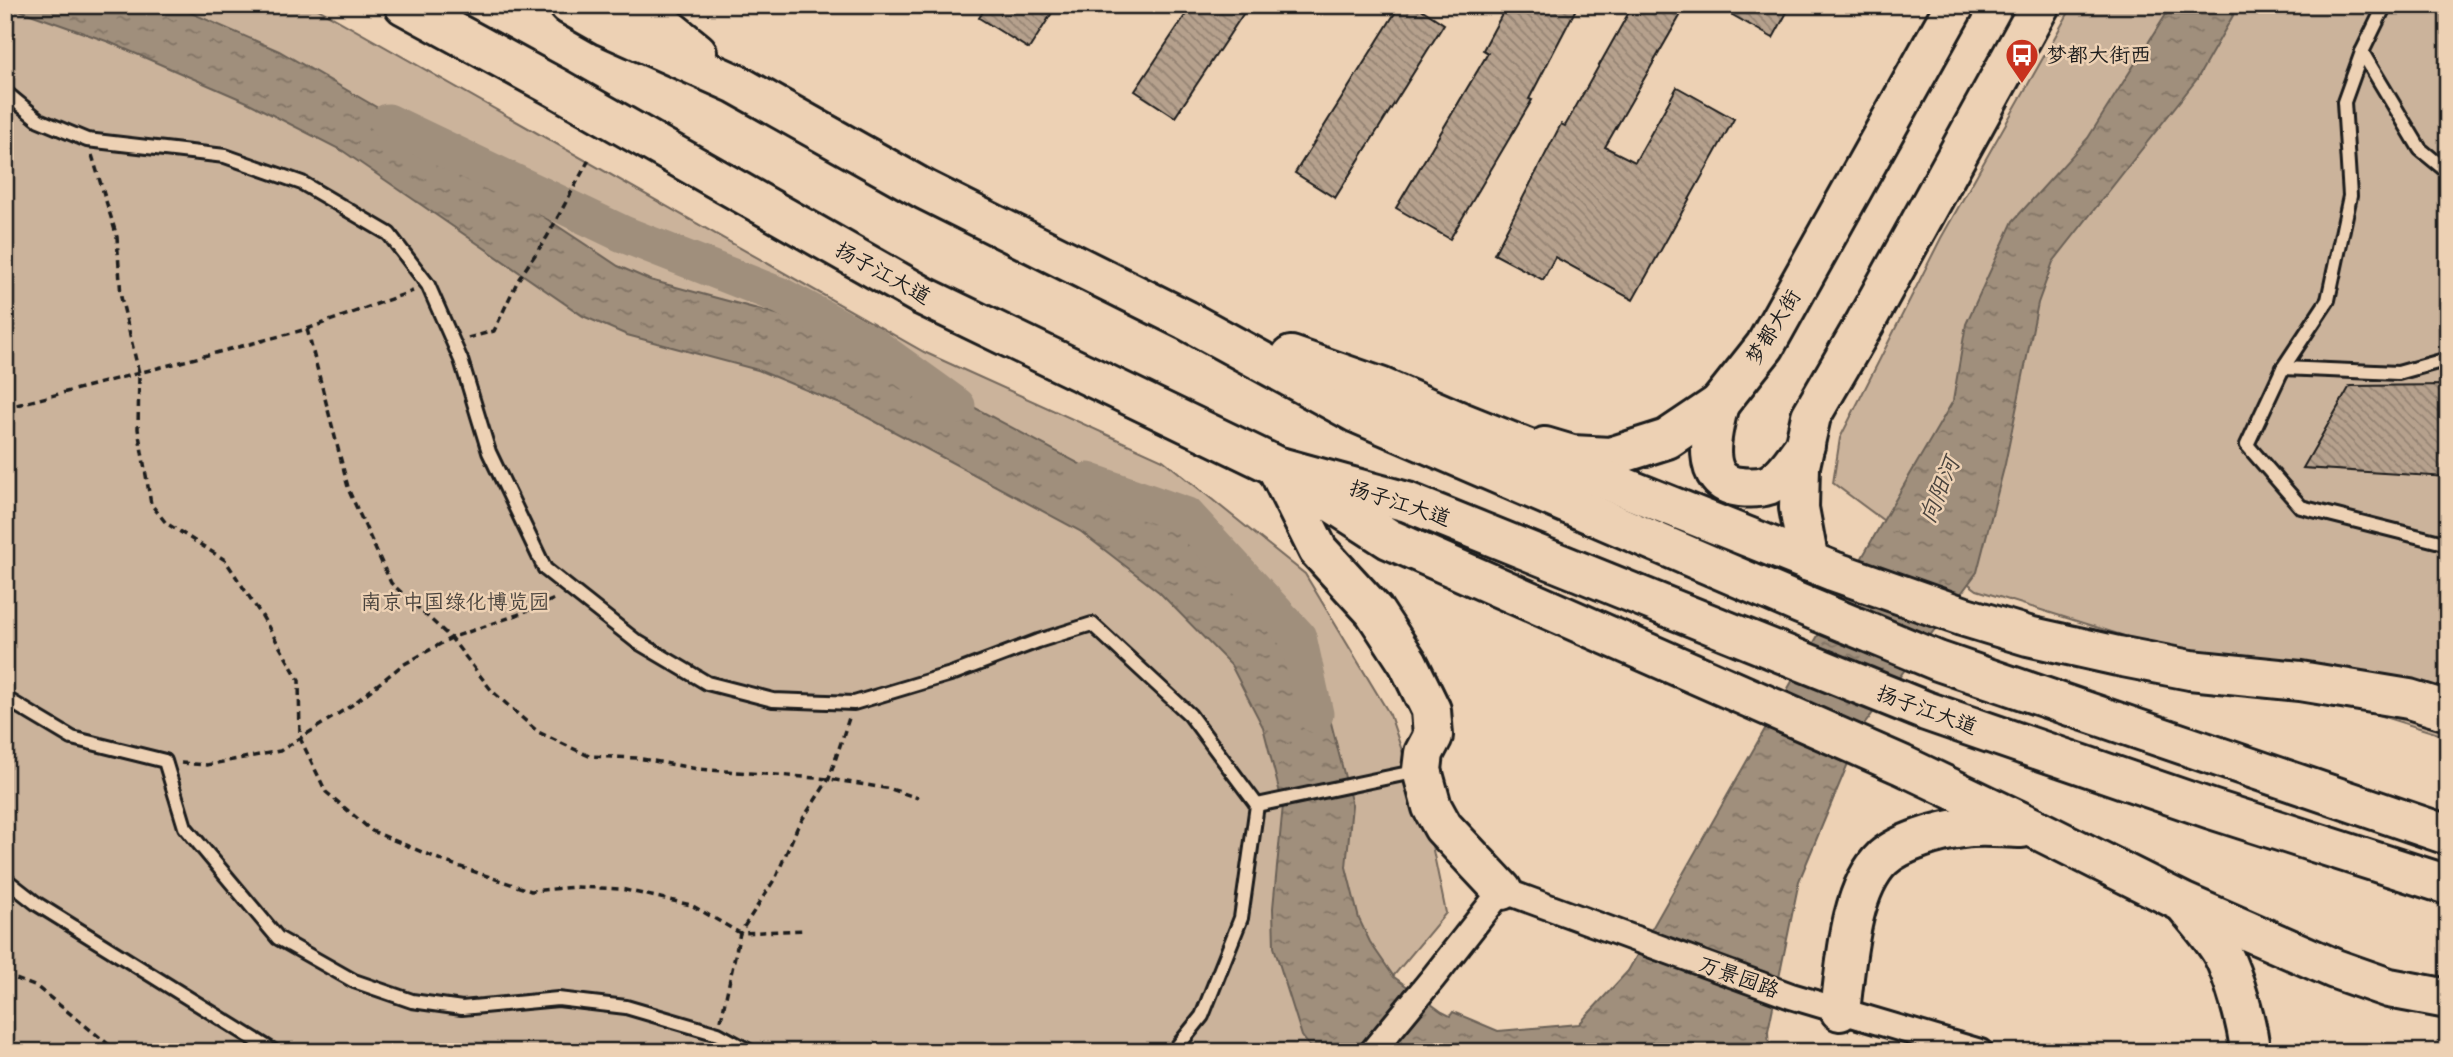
<svg xmlns="http://www.w3.org/2000/svg" width="2453" height="1057" font-family="Pangolin,'LXGW WenKai TC',sans-serif">
  <style>
    .park { fill: #cbb39b; stroke: #74685c; stroke-width: 2 }
    .water { fill: url(#water-ripples); stroke: #6b6156; stroke-width: 2 }
    .lines { fill: none; stroke-linecap: round; stroke-linejoin: round }
    .river { stroke: #a08f7c; stroke-width: 37 }
    .building { fill: url(#building-back-hatch); stroke: #1c1c1c; stroke-width: 2 }
    .service-casing { stroke: #1c1c1c; stroke-width: 18 }
    .minor-casing { stroke: #1c1c1c; stroke-width: 30 }
    .primary-casing { stroke: #1c1c1c; stroke-width: 44 }
    .trunk-casing { stroke: #1c1c1c; stroke-width: 44 }
    .path { stroke: #1c1c1c; stroke-width: 3.5; stroke-dasharray: 7 5; stroke-linecap: butt }
    .service { stroke: #edd1b4; stroke-width: 12 }
    .minor { stroke: #edd1b4; stroke-width: 24 }
    .primary { stroke: #edd1b4; stroke-width: 38 }
    .trunk { stroke: #edd1b4; stroke-width: 38 }
    .labels { text-anchor: middle; stroke-width: 5; stroke-linejoin: round; paint-order: stroke }
    .poi-label { font-size: 21px; fill: #1c1c1c; stroke: #edd1b4; text-anchor: start }
    .street-label { font-size: 21px; fill: #1c1c1c; stroke: #edd1b4 }
    .park-label { font-size: 21px; fill: #48423c; stroke: #edd1b4 }
    .water-label { font-size: 23px; font-style: italic; fill: #4a443e; stroke: #edd1b4 }
  </style>
  <defs>
    <pattern id="water-ripples" width="26" height="14" patternUnits="userSpaceOnUse" patternTransform="scale(1.75)"><rect width="26" height="14" fill="#a08f7c"/><path d="M2 4q2-2 4 0t4 0M15 11q2-2 4 0t4 0" fill="none" stroke="#827465"/></pattern>
    <pattern id="building-back-hatch" width="6" height="6" patternUnits="userSpaceOnUse" patternTransform="scale(1.75)"><rect width="6" height="6" fill="#b6a18d"/><path d="M-1 5l2 2M0 0l6 6M5-1l2 2" fill="none" stroke="#938272"/></pattern>
  </defs>
  <rect width="100%" height="100%" fill="#edd1b4"/>
  <filter id="ink" filterUnits="userSpaceOnUse"><feTurbulence type="fractalNoise" baseFrequency=".0143" numOctaves="2"/><feDisplacementMap in="SourceGraphic" scale="14" xChannelSelector="R" yChannelSelector="G"/><feConvolveMatrix kernelMatrix="1 2 1 2 8 2 1 2 1" color-interpolation-filters="sRGB"/></filter>
  <g filter="url(#ink)">
    <g class="park">
      <polygon points="5,5 311,5 924,352 1163,460 1305,574 1390,715 1429,831 1446,913 1330,1052 5,1052"/>
      <polygon points="2073,5 2448,5 2448,737 1977,590 1833,483 1840,438 1941,238"/>
    </g>
    <polygon class="water" points="5,5 173,5 279,51 390,115 618,266 650,280 780,315 880,357 1119,485 1206,551 1292,641 1328,711 1352,805 1346,867 1359,919 1370,942 1394,977 1442,1012 1450,1016 1453,1012 1498,1031 1579,1024 1628,971 1876,533 1953,401 1966,324 2013,221 2088,138 2172,5 2239,5 2197,79 2053,262 2038,303 2005,464 1977,572 1864,725 1799,881 1768,1031 1769,1052 1314,1052 1302,1036 1274,947 1273,908 1283,805 1263,727 1231,665 1159,592 1080,531 850,408 758,370 627,335 583,316 343,151 247,102 109,42"/>
    <g class="lines">
      <g class="river">
        <polyline points="388,122 623,234 781,296 871,344 957,406"/>
        <polyline points="1088,481 1187,516 1298,637 1315,714"/>
      </g>
    </g>
    <g class="building">
      <polygon points="987,5 1057,5 1029,49 979,18"/>
      <polygon points="1192,5 1249,5 1175,117 1135,91"/>
      <polygon points="1400,5 1415,5 1444,24 1335,198 1295,173"/>
      <polygon points="1507,5 1578,5 1529,99 1532,100 1450,239 1396,208 1488,53 1483,50"/>
      <polygon points="1633,5 1661,5 1680,16 1605,147 1635,162 1677,87 1734,119 1633,300 1555,257 1543,280 1494,254 1561,124 1565,126"/>
      <polygon points="1715,5 1791,5 1773,38"/>
      <polygon points="2448,385 2448,477 2303,468 2350,386"/>
    </g>
    <g class="lines">
      <defs>
        <g id="service">
          <polyline points="2385,5 2362,52 2344,102 2350,196 2328,300 2283,368 2247,445 2301,507 2448,544"/>
          <polyline points="2362,52 2420,149 2448,172"/>
          <polyline points="5,92 39,120 87,140 225,156 302,183 389,234 428,285 461,360 489,452 545,569 636,641 707,683 773,700 854,703 954,673 1038,641 1092,624 1190,715 1257,805 1241,918 1202,1016 1173,1052"/>
          <polyline points="2283,368 2398,373 2448,359"/>
          <polyline points="5,698 72,738 165,761 185,827 278,938 354,981 412,1001 462,1008 558,999 626,1007 718,1034 751,1052"/>
          <polyline points="1257,805 1418,771"/>
          <polyline points="5,879 37,904 275,1052"/>
        </g>
        <polyline id="minor" points="1372,1052 1433,978 1502,890 1791,996 1980,1052"/>
        <g id="primary">
          <path d="M1719,404C1712,431 1698,483 1740,487C1749,488 1759,488 1768,485C1784,478 1795,458 1805,445"/>
          <polyline points="1545,447 1572,455 1610,457 1667,439 1719,404 1765,346 1955,5"/>
          <polyline points="1809,562 1799,508 1800,466 1811,416 1865,323 2040,5"/>
        </g>
        <g id="trunk">
          <polyline points="404,5 555,87 923,296 1276,466 1407,502 1926,711 2211,809 2448,885"/>
          <polyline points="569,5 606,26 736,84 925,190 1186,320 1356,413 1800,604 1938,661 2448,835"/>
          <polyline points="639,5 697,52"/>
          <polyline points="1291,356 1380,387 1461,422 1833,571 1962,616 2028,636 2118,656 2190,670 2300,681 2409,699 2448,711"/>
          <polyline points="1277,468 1318,550 1374,611 1408,663 1431,710 1433,736 1424,753 1422,770 1432,807 1443,827 1502,890"/>
          <polyline points="1307,486 1389,539 1902,765 2034,828 2184,903 2335,969 2389,988 2448,999"/>
          <path d="M2185,905C2197,920 2212,936 2222,953C2234,977 2248,1025 2250,1052"/>
          <path d="M1840,1011C1846,966 1849,890 1883,858C1901,842 1940,831 1963,828C1982,825 2003,828 2022,828"/>
        </g>
      </defs>
      <use href="#service" class="service-casing"/>
      <use href="#minor" class="minor-casing"/>
      <use href="#primary" class="primary-casing"/>
      <use href="#trunk" class="trunk-casing"/>
      <g class="path">
        <polyline points="92,155 117,237 121,297 139,373 138,429 151,504 166,523 225,560 262,616 299,680 300,738 326,792 372,831 446,862 531,891 575,887 621,889 691,905 740,933 805,930"/>
        <polyline points="307,329 349,491 391,583 451,638 492,691 538,732 589,756 637,758 698,769 829,779 891,789 918,798"/>
        <polyline points="468,338 494,331 518,280 547,237 591,156"/>
        <polyline points="5,408 307,329 413,291"/>
        <polyline points="181,763 207,765 280,751 352,705 401,666 451,638 517,615 557,598"/>
        <polyline points="5,975 37,987 118,1052"/>
        <polyline points="721,1020 740,933 776,877 798,826 829,779 849,718"/>
      </g>
      <use href="#service" class="service"/>
      <use href="#minor" class="minor"/>
      <use href="#primary" class="primary"/>
      <use href="#trunk" class="trunk"/>
    </g>
  </g>
  <defs>
    <symbol id="bus-pin" viewBox="-11 -11 22 30"><path d="M0 17L-7.5 6A9.5 9.5 0 1 1 7.5 6Z" fill="#c8321e" stroke="#edd1b4"/><path d="M-5-6H5V4H4V6H2V4H-2V6H-4V4H-5ZM-3.5-4V0h7V-4ZM-3.5 1.2v1.5H-2V1.2ZM2 1.2v1.5H3.5V1.2Z" fill="#fff"/></symbol>
  </defs>
  <g fill-rule="evenodd">
    <use href="#bus-pin" x="2003" y="36" width="38" height="52"/>
  </g>
  <g class="labels">
    <g class="poi-label">
      <text x="2046" y="62">梦都大街西</text>
    </g>
    <g class="street-label">
      <text transform="translate(883 273) rotate(29)" y="7">扬子江大道</text>
      <text transform="translate(1773 327) rotate(-58)" y="7">梦都大街</text>
      <text transform="translate(1400 503) rotate(18)" y="7">扬子江大道</text>
      <text transform="translate(1927 710) rotate(20)" y="7">扬子江大道</text>
      <text transform="translate(1739 977) rotate(20)" y="7">万景园路</text>
    </g>
    <g class="park-label">
      <text x="455" y="609">南京中国绿化博览园</text>
    </g>
    <g class="water-label">
      <text transform="translate(1939 490) rotate(-67)" y="8">向阳河</text>
    </g>
  </g>
  <rect width="2453" height="1057" fill="none" stroke="#edd1b4" stroke-width="28"/>
  <rect x="14" y="14" width="2425" height="1029" fill="none" stroke="#1c1c1c" stroke-width="2.5" filter="url(#ink)"/>
</svg>
